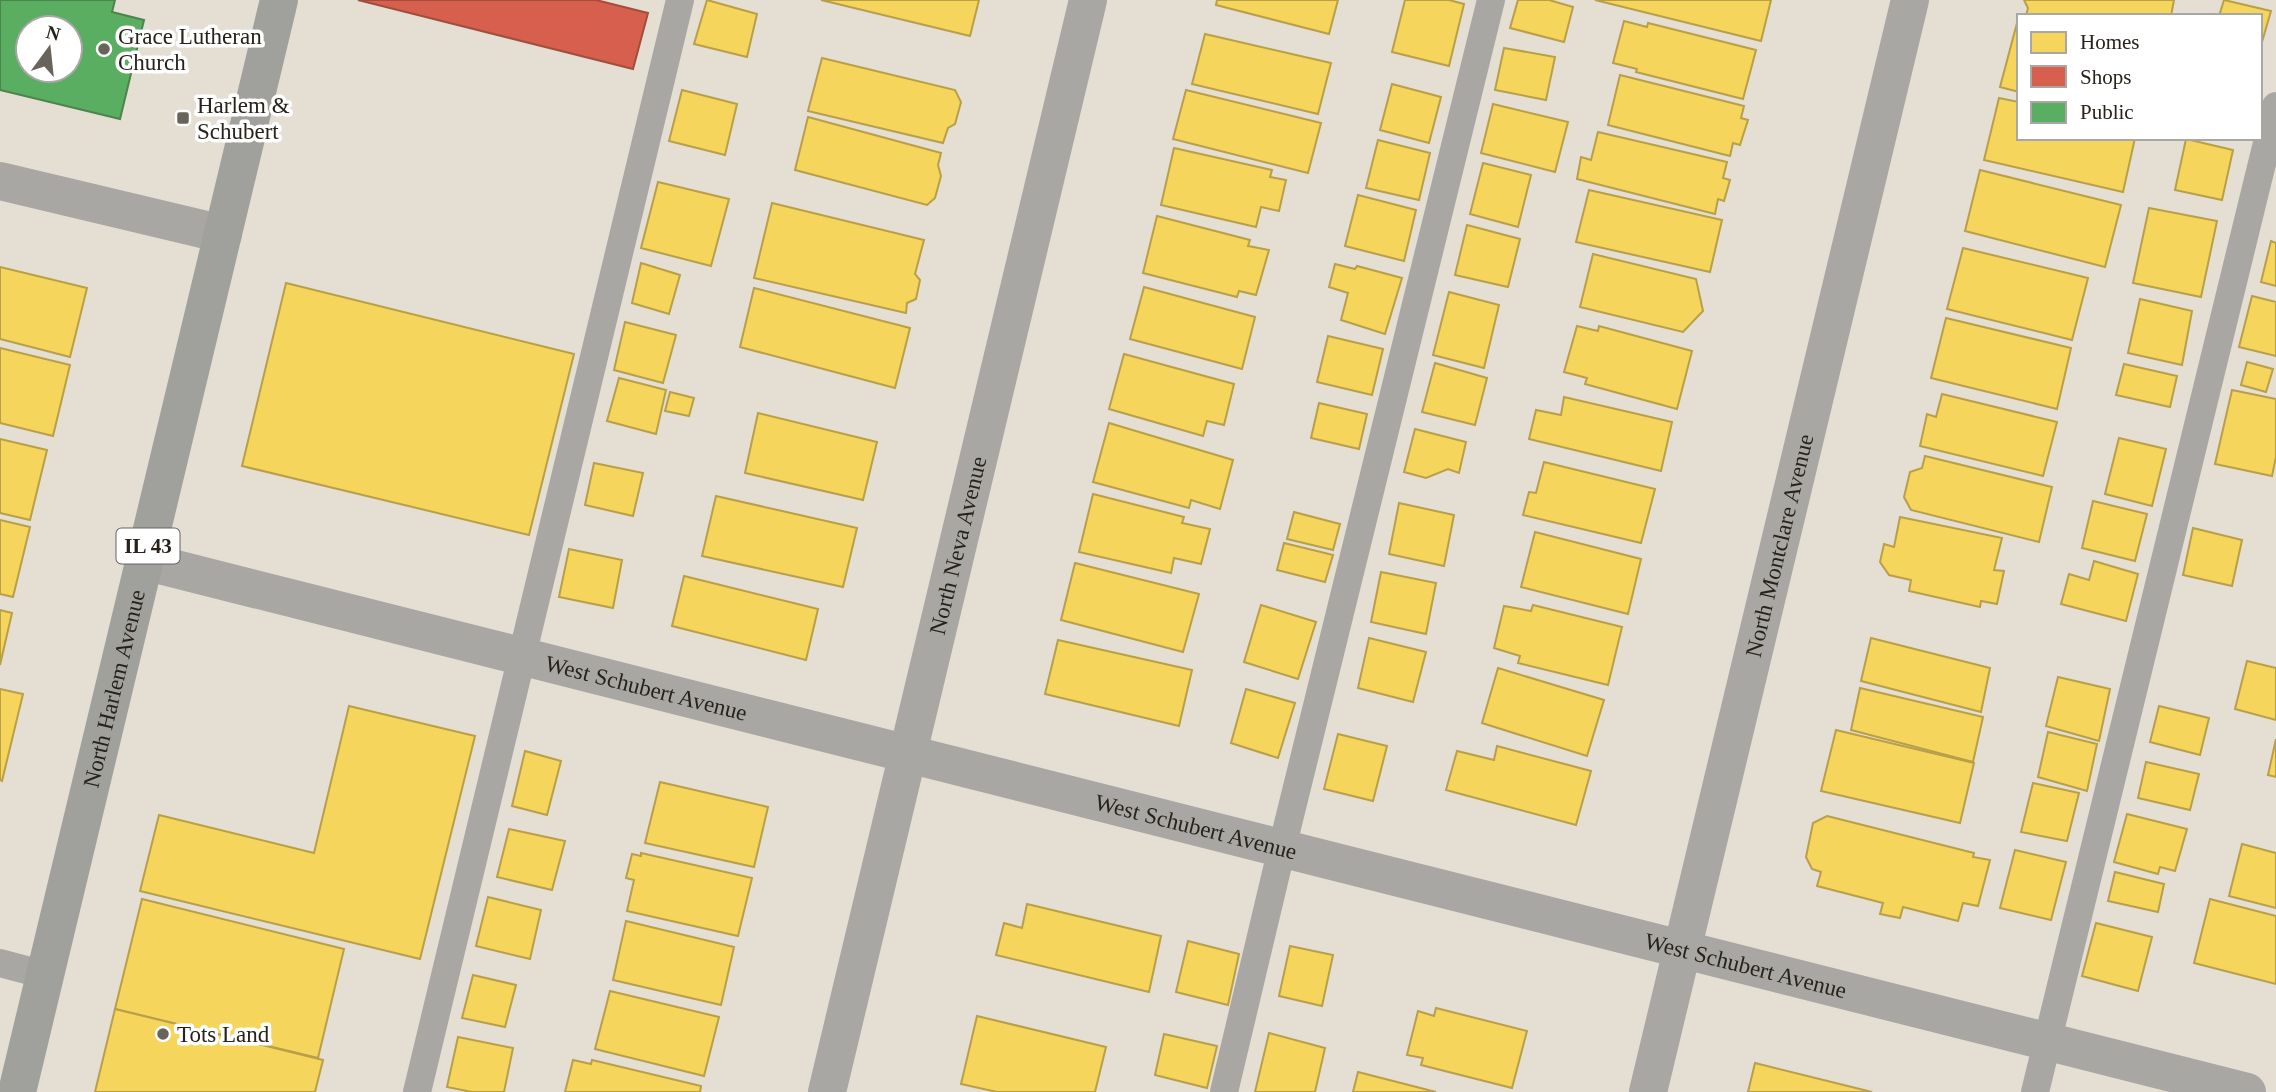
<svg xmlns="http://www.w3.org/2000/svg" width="2276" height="1092" font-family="Georgia,serif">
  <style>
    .homes { fill: #f6d55c; stroke: #b89f48; stroke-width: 2 }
    .shops { fill: #d6604d; stroke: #a24d3e; stroke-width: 2 }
    .public { fill: #5aae61; stroke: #4b844c; stroke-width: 2; fill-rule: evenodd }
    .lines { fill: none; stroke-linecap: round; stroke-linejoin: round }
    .service { stroke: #a8a7a3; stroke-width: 28 }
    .minor { stroke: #a8a7a3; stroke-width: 38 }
    .primary { stroke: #a0a09c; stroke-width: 38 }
    .poi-dot { fill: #69645b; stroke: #fff; stroke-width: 2.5 }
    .labels { text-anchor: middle; stroke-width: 7; stroke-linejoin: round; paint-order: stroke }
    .shield { fill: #fff; stroke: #68645f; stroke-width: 2 }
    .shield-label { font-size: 21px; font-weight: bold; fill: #27221b }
    .poi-label { font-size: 23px; fill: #27221b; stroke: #fff; text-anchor: start }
    .street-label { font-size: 23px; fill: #27221b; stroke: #fff }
  </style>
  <rect width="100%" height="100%" fill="#e4ded3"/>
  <g class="homes">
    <polygon points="707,0 757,14 747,57 694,44"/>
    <polygon points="821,0 979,0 970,36"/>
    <polygon points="1217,0 1338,0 1329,34 1216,5"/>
    <polygon points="1405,0 1449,0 1464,4 1449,66 1392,52"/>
    <polygon points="1518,0 1549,0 1573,7 1564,42 1510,28"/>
    <polygon points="1595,0 1771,0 1761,41"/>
    <polygon points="2024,0 2174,0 2171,16 2026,16 2028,8"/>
    <polygon points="2224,0 2271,11 2260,49 2260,16 2219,16"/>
    <polygon points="1624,21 1647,27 1648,23 1756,50 1743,99 1636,72 1637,69 1613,63"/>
    <polygon points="2017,23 2019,23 2019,92 2000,87"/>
    <polygon points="1205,34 1331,63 1318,114 1192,84"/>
    <polygon points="1504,48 1555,57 1546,100 1495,90"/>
    <polygon points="822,58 955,90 961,102 955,124 948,128 943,143 808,111"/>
    <polygon points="1620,75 1744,106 1741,118 1748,120 1740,145 1733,143 1730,156 1608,125"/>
    <polygon points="1392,84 1441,97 1429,143 1380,130"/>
    <polygon points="682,90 737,104 725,155 669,141"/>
    <polygon points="1186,90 1321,123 1308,173 1173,139"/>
    <polygon points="1999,98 2019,102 2019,138 2135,138 2123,192 1984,160"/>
    <polygon points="1493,104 1568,122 1555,172 1481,153"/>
    <polygon points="808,117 941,153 938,165 941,176 935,198 927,205 795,170"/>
    <polygon points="1598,132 1727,162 1723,178 1730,180 1724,201 1718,199 1715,214 1577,179 1581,157 1591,160"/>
    <polygon points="2186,139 2233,150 2222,200 2175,190"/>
    <polygon points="1378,140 1430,153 1419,200 1366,188"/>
    <polygon points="1174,148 1272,170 1270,177 1286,180 1279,211 1261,207 1256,227 1161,205"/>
    <polygon points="1483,163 1531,175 1518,227 1470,214"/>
    <polygon points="1980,170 2121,205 2105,267 1965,231"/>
    <polygon points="658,182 729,199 711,266 641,248"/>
    <polygon points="1589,190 1722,220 1710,272 1576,242"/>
    <polygon points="1358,195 1416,210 1404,261 1345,246"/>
    <polygon points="772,203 924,240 915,274 920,280 916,299 907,303 906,313 754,278"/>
    <polygon points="2149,208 2217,221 2201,297 2133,283"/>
    <polygon points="1157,216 1250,240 1248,246 1269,250 1256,295 1239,291 1237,297 1143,273"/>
    <polygon points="1467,225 1520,239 1508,287 1455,275"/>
    <polygon points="2271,241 2276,243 2276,286 2261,282"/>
    <polygon points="1963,248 2088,278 2072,340 1947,309"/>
    <polygon points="1593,254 1696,279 1703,311 1683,332 1580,307"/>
    <polygon points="641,263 680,275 669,314 632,303"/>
    <polygon points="1335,264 1355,269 1357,266 1402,278 1385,334 1341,320 1348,293 1329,287"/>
    <polygon points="0,267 87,288 70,357 0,339"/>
    <polygon points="286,283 574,354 529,535 242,466"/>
    <polygon points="1144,287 1255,317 1242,369 1130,339"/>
    <polygon points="754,288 910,328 895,388 740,347"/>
    <polygon points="1449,292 1499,305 1484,368 1433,355"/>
    <polygon points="2252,296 2276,302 2276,356 2239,347"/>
    <polygon points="2140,299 2192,311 2182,365 2128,353"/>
    <polygon points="1946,318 2071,348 2057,409 1931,378"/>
    <polygon points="625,322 676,335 663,383 614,370"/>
    <polygon points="1577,326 1598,331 1599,326 1692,351 1677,409 1585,384 1587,378 1564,372"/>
    <polygon points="1328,336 1383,349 1372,395 1317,382"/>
    <polygon points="0,348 70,365 53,436 0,423"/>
    <polygon points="1124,354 1234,384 1224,425 1207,421 1203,436 1109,409"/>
    <polygon points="2247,362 2273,369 2266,392 2241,385"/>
    <polygon points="1435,363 1487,378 1475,425 1422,412"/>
    <polygon points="2124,364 2177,376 2170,407 2116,395"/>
    <polygon points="619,378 666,390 656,434 607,421"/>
    <polygon points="2232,390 2276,399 2276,457 2272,476 2215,464"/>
    <polygon points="670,392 694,398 689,416 665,411"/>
    <polygon points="1942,394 2057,422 2043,476 1920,446 1927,414 1936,417"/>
    <polygon points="1564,397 1672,422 1661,471 1529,439 1536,410 1561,415"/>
    <polygon points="1319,403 1367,414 1359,449 1311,438"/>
    <polygon points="758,413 877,442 863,500 745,473"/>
    <polygon points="1109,423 1233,460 1220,509 1191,500 1189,508 1093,482"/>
    <polygon points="1415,429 1466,442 1459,473 1448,469 1426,478 1404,472"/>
    <polygon points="2119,438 2166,449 2152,506 2105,494"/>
    <polygon points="0,439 47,450 30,520 0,513"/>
    <polygon points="1925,456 2052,487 2039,542 1911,510 1904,497 1910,472 1922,468"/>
    <polygon points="1544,462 1655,489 1641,543 1523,515 1529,492 1536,493"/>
    <polygon points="594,463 643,473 633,516 585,505"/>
    <polygon points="1093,494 1184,517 1182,523 1210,529 1201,564 1174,558 1171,573 1079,552"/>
    <polygon points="716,496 857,528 843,587 702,556"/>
    <polygon points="2093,501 2147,514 2135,561 2082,548"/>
    <polygon points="1399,503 1454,515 1444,566 1389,554"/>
    <polygon points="1294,512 1340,524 1333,550 1287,539"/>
    <polygon points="1900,517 2002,538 1994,570 2004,571 1997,604 1981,601 1980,607 1909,591 1911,580 1889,575 1880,562 1884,544 1894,547"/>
    <polygon points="0,520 30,527 13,597 0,594"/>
    <polygon points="2193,528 2242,540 2232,586 2183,575"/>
    <polygon points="1535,532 1641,559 1628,614 1521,587"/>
    <polygon points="1284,543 1333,555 1325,582 1277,570"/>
    <polygon points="569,549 622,560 613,608 559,597"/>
    <polygon points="2094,561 2138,574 2126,621 2061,604 2069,574 2089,580"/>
    <polygon points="1075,563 1199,594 1183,652 1061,620"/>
    <polygon points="1381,572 1436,583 1426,634 1371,622"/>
    <polygon points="684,576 818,609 806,660 672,626"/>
    <polygon points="1261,605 1316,622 1298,679 1244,662"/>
    <polygon points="1533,605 1622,627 1608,685 1518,663 1520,656 1494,648 1504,606 1531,611"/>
    <polygon points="0,610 12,613 0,665"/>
    <polygon points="1369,638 1426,652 1413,702 1358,688"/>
    <polygon points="1871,638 1990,668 1981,712 1861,681"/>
    <polygon points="1058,640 1192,670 1179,726 1045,694"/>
    <polygon points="2247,661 2276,668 2276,720 2235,709"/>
    <polygon points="1498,668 1604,700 1587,756 1482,723"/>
    <polygon points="2058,677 2110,689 2099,741 2046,726"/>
    <polygon points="1860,688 1983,717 1973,762 1851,730"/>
    <polygon points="0,689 23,694 2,781 0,780"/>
    <polygon points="1246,689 1295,703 1278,758 1231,743"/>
    <polygon points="349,706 475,736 420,959 140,891 159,815 314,853"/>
    <polygon points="2159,706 2209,718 2200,755 2150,742"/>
    <polygon points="1836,730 1974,763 1960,823 1821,791"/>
    <polygon points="2048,732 2097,744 2087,791 2038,777"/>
    <polygon points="1338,734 1387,746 1373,801 1324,789"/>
    <polygon points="2276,739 2276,777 2268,775"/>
    <polygon points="1497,746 1591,771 1576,825 1446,790 1457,751 1494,760"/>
    <polygon points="525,751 561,761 547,815 512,806"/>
    <polygon points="2146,762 2199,774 2190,810 2138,798"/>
    <polygon points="660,782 768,807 754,867 645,843"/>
    <polygon points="2033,783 2079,793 2067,841 2021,832"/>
    <polygon points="2127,814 2187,829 2175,871 2160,867 2158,874 2114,862"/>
    <polygon points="1827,816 1974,853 1973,857 1990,860 1978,906 1963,903 1958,921 1903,907 1900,918 1880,914 1883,903 1817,886 1821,872 1812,869 1806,857 1813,823"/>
    <polygon points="509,829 565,841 552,890 497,877"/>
    <polygon points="2242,844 2276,853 2276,908 2229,896"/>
    <polygon points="2015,850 2066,862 2051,920 2000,908"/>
    <polygon points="641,853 752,878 738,936 627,911 634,880 626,878 632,854 641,856"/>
    <polygon points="2115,872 2164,884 2158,912 2108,901"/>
    <polygon points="488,897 541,910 530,959 476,946"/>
    <polygon points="142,899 344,949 318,1058 115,1009"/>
    <polygon points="2210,899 2276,916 2276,984 2194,963"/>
    <polygon points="1027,904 1161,936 1149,992 996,955 1004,923 1022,928"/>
    <polygon points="626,921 734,947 721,1005 613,980"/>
    <polygon points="2096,923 2152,937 2138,991 2082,976"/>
    <polygon points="1188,941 1239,954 1228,1005 1176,992"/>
    <polygon points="1290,946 1333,955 1322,1006 1279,996"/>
    <polygon points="473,975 516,985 505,1027 462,1018"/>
    <polygon points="610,991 719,1017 704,1076 595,1049"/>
    <polygon points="1436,1008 1527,1031 1512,1088 1421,1065 1423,1058 1407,1055 1418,1011 1434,1016"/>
    <polygon points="115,1009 323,1060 315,1092 95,1092"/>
    <polygon points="977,1016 1106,1047 1095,1092 997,1092 961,1084"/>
    <polygon points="1269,1033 1325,1048 1315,1092 1255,1092"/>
    <polygon points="1164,1034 1217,1046 1207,1088 1155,1075"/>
    <polygon points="458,1037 513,1048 504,1092 472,1092 447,1087"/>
    <polygon points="573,1060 591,1064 592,1060 701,1086 700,1092 565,1092"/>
    <polygon points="1755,1063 1872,1092 1748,1092"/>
    <polygon points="1358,1072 1436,1092 1353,1092"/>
  </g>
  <polygon class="shops" points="358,0 596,0 648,13 633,69"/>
  <path class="public" d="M0,0H115L112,12L144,20L120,119L0,90ZM28,28H70V70H28Z"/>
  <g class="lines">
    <g class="service">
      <polyline points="0,963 45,975"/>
      <polyline points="417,1092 680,0"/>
      <polyline points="1224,1092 1282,848 1491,0"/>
      <polyline points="2035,1092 2276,106"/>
    </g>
    <g class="minor">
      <polyline points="0,181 223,234"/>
      <path id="s1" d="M144,561L2247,1092"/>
      <path id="s2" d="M827,1092L1088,0"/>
      <path id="s3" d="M1648,1092L1910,0"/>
    </g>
    <path class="primary" id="s4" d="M17,1092L279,0"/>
  </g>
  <g class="poi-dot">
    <circle cx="104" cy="49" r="7"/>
    <rect x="176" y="111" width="14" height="14" rx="3.5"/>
    <circle cx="163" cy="1034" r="7"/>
  </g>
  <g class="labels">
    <rect class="shield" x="116.5" y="528.5" width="63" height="35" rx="5"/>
    <g class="shield-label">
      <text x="148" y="553">IL 43</text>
    </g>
    <g class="poi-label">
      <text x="118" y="44">Grace Lutheran<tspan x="118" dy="26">Church</tspan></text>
      <text x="197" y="113">Harlem &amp;<tspan x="197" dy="26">Schubert</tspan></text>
      <text x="177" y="1042">Tots Land</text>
    </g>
    <g class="street-label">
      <text dy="8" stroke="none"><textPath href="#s2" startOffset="562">North Neva Avenue</textPath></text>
      <text dy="8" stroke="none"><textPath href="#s3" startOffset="562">North Montclare Avenue</textPath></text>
      <text dy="8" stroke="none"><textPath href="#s1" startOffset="518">West Schubert Avenue</textPath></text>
      <text dy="8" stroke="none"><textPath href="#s4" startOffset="415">North Harlem Avenue</textPath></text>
      <text dy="8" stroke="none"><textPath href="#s1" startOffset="1085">West Schubert Avenue</textPath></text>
      <text dy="8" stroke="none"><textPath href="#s1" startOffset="1652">West Schubert Avenue</textPath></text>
    </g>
  </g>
  <rect x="2017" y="14" width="245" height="126" fill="#ffffff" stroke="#a9a7a4" stroke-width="2"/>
  <rect x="2031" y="32" width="35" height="21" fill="#f6d55c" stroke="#a9a7a4" stroke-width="2"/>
  <text x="2080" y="49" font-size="21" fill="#27221b">Homes</text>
  <rect x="2031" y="66" width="35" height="21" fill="#d6604d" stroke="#a9a7a4" stroke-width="2"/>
  <text x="2080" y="84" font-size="21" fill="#27221b">Shops</text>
  <rect x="2031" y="102" width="35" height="21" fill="#5aae61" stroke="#a9a7a4" stroke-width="2"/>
  <text x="2080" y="119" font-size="21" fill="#27221b">Public</text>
  <g transform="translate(49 49) rotate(15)"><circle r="33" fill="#ffffff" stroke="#a9a7a4" stroke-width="2"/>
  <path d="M0-5L12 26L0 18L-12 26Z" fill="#69645b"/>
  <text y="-10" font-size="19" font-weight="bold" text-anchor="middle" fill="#27221b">N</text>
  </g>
</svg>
